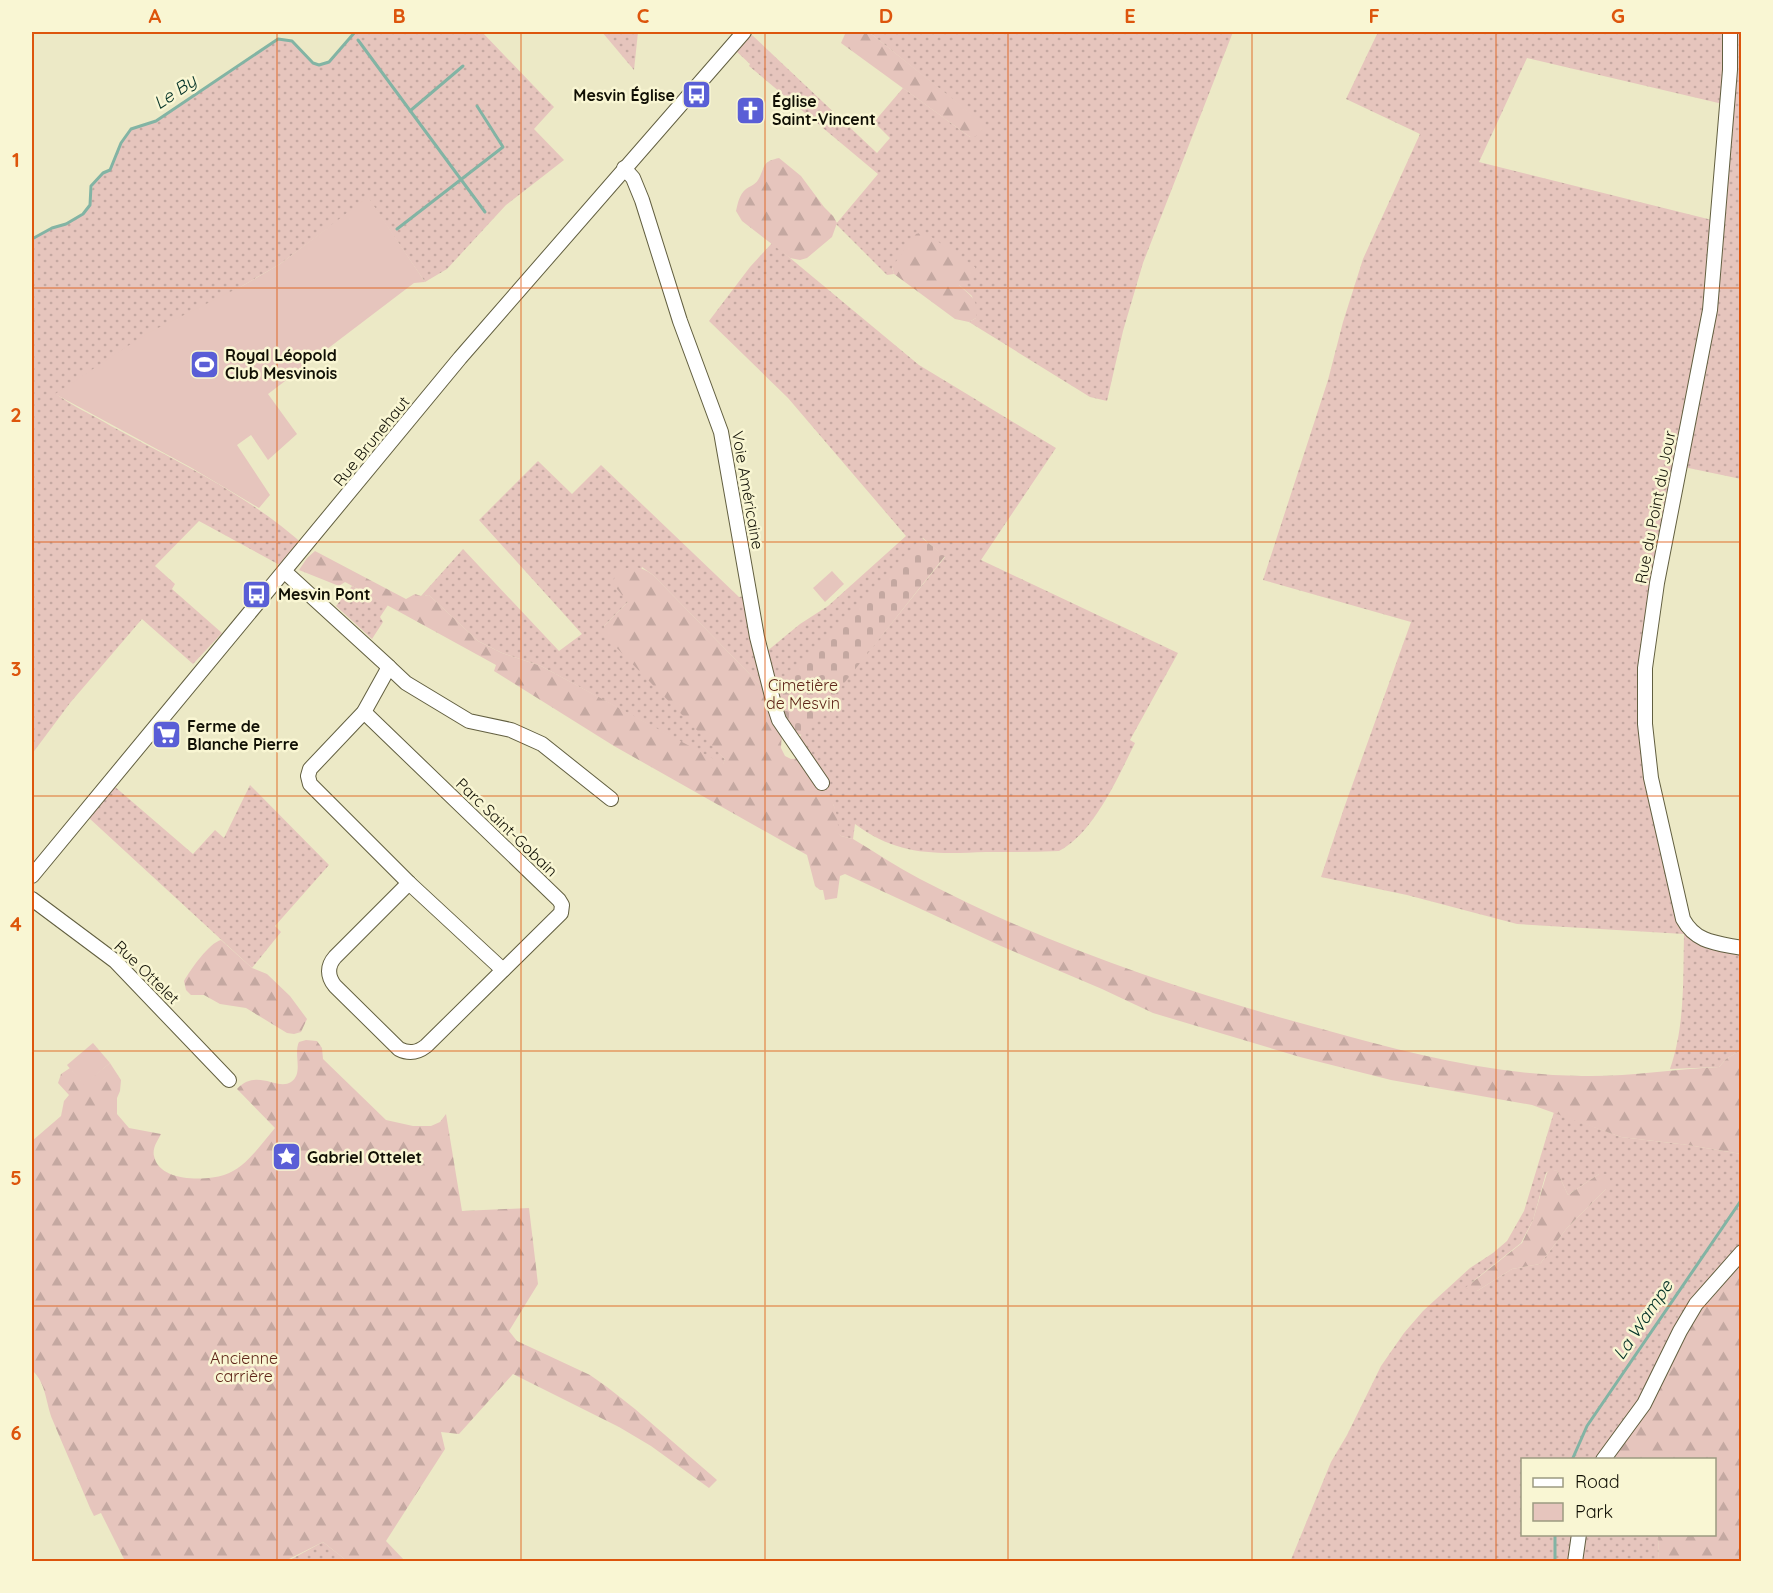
<svg xmlns="http://www.w3.org/2000/svg" width="1773" height="1593" font-family="Quicksand,sans-serif">
  <style>
    .grass { fill: url(#grass-dots); fill-rule: evenodd }
    .forest { fill: url(#forest-firs) }
    .cemetery { fill: url(#cemetery-stones) }
    .green { fill: #e6c5bd }
    .lines { fill: none; stroke-linecap: round; stroke-linejoin: round }
    .stream { stroke: #82b4a4; stroke-width: 3 }
    .minor-casing { stroke: #625f40; stroke-width: 16 }
    .minor { stroke: #fff; stroke-width: 14 }
    .grid { fill: none; stroke: #dd550c; stroke-width: 1.5; stroke-opacity: 0.55 }
    .labels { text-anchor: middle; stroke-width: 5; stroke-linejoin: round; paint-order: stroke }
    .poi-label { font-size: 16px; font-weight: bold; fill: #111005; stroke: #f9f6d3; text-anchor: start }
    .street-label { font-size: 16px; fill: #111005; stroke: #f9f6d3 }
    .park-label { font-size: 16px; fill: #602619; stroke: #f9f6d3 }
    .water-label { font-size: 18px; font-style: italic; fill: #033227; stroke: #f9f6d3 }
    .neatline { fill: none; stroke: #dd550c; stroke-width: 2 }
    .grid-label { font-size: 20px; text-anchor: middle; font-weight: bold; fill: #dd550c }
  </style>
  <defs>
    <pattern id="grass-dots" width="8" height="8" patternUnits="userSpaceOnUse" patternTransform="scale(1.5)"><rect width="8" height="8" fill="#e6c5bd"/><path d="M2 2h.1M6 6h.1" fill="none" stroke="#c4a8a1" stroke-width="1.8" stroke-linecap="round"/></pattern>
    <pattern id="forest-firs" width="22" height="20" patternUnits="userSpaceOnUse" patternTransform="scale(1.5)"><rect width="22" height="20" fill="#e6c5bd"/><path d="M5 1l3.5 6h-7zM16 11l3.5 6h-7z" fill="#c4a8a1"/></pattern>
    <pattern id="cemetery-stones" width="16" height="16" patternUnits="userSpaceOnUse" patternTransform="scale(1.5)"><rect width="16" height="16" fill="#e6c5bd"/><path d="M2 7V4a2 2 0 0 1 4 0v3zM10 15v-3a2 2 0 0 1 4 0v3z" fill="#c4a8a1"/></pattern>
  </defs>
  <rect width="100%" height="100%" fill="#ece9c6"/>
  <g class="grass">
    <path d="M355,32H482L554,107L534,129L564,160L506,205L447,269L425,282L368,198L280,264L56,394C72,406 93,415 111,426C178,462 249,495 306,547L287,569L199,521L155,566L175,584L172,589L222,633L193,664L142,619L70,703L32,754V239C38,236 45,231 52,228C63,224 73,222 82,214C99,201 82,181 110,170L121,143L131,129L156,121L278,39L292,41L313,63L319,65L329,62Z"/>
    <polygon points="602,32 638,32 634,70"/>
    <polygon points="872,32 1233,32 1143,263 1123,331 1107,401 1090,397 969,322 976,318 972,296 959,285 892,267 894,274 887,275 836,224 878,174 749,66 750,64 736,51 752,35 877,153 890,138 874,122 903,88 970,137 983,129 982,123 870,33"/>
    <path d="M1378,32H1741V479L1679,466L1657,583L1645,724L1688,928L1741,948V1050L1726,1059L1719,1067L1670,1069C1685,1026 1683,980 1684,934L1517,924L1407,895L1321,877L1344,808L1411,622L1263,580L1328,380L1343,322L1363,259L1420,134L1346,99ZM1527,58L1727,105L1716,221L1479,162Z"/>
    <path d="M772,243L919,365L1056,448L981,560L1178,653L1130,740L1135,743C1118,777 1094,833 1059,851C1035,852 1010,852 986,852C934,854 898,856 855,824L853,839L841,836L837,832L834,806L798,739L945,557L923,538L772,697L653,575L642,567L628,602L604,626L725,759L723,765L541,666L502,653L478,641L429,595L421,596L463,549L559,651L582,634L479,520L538,461L572,494L601,465L739,597L750,595L766,652L800,624L828,606L906,536L788,398L709,321L750,267Z"/>
    <polygon points="352,586 388,605 380,617 383,622 372,639 336,606"/>
    <polygon points="250,785 329,865 275,926 281,932 252,968 89,818 114,786 193,854 215,830 224,838"/>
    <path d="M1554,1112L1621,1137L1688,1145L1741,1154V1252L1680,1331L1603,1459L1522,1460V1534L1579,1535L1575,1561L1290,1562L1331,1462L1347,1435L1381,1366L1404,1333L1423,1311L1470,1268L1493,1253L1507,1241L1524,1211ZM1550,1170L1557,1171L1568,1195L1599,1174L1606,1189L1567,1228L1540,1264L1512,1269L1477,1291L1472,1282L1521,1243L1533,1220L1546,1173Z"/>
    <polygon points="1582,1535 1658,1535 1659,1561 1578,1562"/>
    <polygon points="323,1542 347,1561 286,1562"/>
  </g>
  <g class="forest">
    <polygon points="855,32 870,33 983,123 983,129 976,136 970,137 841,43 845,34"/>
    <path d="M779,158L801,176L824,207L833,216L837,223L832,237L807,258L800,260L790,258L742,221L736,211C738,203 739,195 746,189C750,186 755,185 758,180C766,166 761,162 779,158Z"/>
    <path d="M924,232L975,267C975,280 970,281 959,285C972,297 979,300 976,318L969,322L955,319L894,274L892,267L916,234Z"/>
    <path d="M315,551L406,599L415,594L421,596L429,595L478,641L502,653L541,666L723,764L725,759L609,640L604,626L628,602L612,583L618,571C632,565 641,566 653,575L772,697L782,730L781,748L785,756L791,759L804,758C820,780 840,803 838,832L841,836L853,839C875,852 897,867 920,879C1046,945 1184,992 1322,1029C1407,1053 1493,1075 1582,1076C1628,1077 1673,1069 1719,1067L1726,1059L1741,1050V1154L1688,1145L1621,1137L1532,1105L1391,1080L1300,1057L1153,1013L1102,989L1001,946L845,874L840,876L837,898L825,900L823,890H820L815,886L807,855L614,746L494,671L496,665L345,582L339,586L299,570L307,558Z"/>
    <path d="M221,940L252,968L267,974L290,996L307,1019L301,1032L294,1034L287,1033L246,1008L220,1004L204,995H191L186,990L184,981C191,969 209,943 221,940Z"/>
    <path d="M306,1040L317,1041L322,1048L323,1059L386,1120L413,1126H431L440,1122L446,1114L462,1211L529,1208L538,1284L509,1331L517,1341L590,1375L607,1387L635,1409L717,1480L709,1488L651,1446L619,1427L513,1374L459,1434L441,1432L445,1449L386,1541L405,1561H347L323,1542L285,1561H125L101,1513L94,1516L90,1508C78,1479 65,1450 53,1421C45,1402 47,1384 32,1370V1141L61,1116L64,1101L69,1095L58,1083L61,1074L70,1068L84,1084L110,1063L121,1080L120,1091L117,1098V1114L129,1128L161,1134C158,1140 152,1148 154,1156C159,1182 205,1181 224,1175C246,1168 261,1144 275,1128L237,1089C257,1068 277,1091 291,1082C304,1073 293,1054 299,1042Z"/>
    <polygon points="1550,1169 1557,1171 1568,1195 1599,1174 1606,1174 1610,1179 1606,1189 1567,1228 1540,1264 1512,1269 1477,1291 1465,1288 1522,1243 1533,1220 1547,1173"/>
    <polygon points="1741,1252 1741,1561 1659,1561 1658,1535 1714,1534 1714,1460 1603,1460 1633,1420 1680,1331"/>
  </g>
  <polygon class="cemetery" points="922,538 945,556 803,735 795,734 787,725 774,688"/>
  <g class="green">
    <polygon points="368,197 425,282 414,283 268,394 297,434 268,460 251,435 237,445 270,495 259,508 190,467 55,394 146,334 244,285 280,264"/>
    <polygon points="832,571 844,584 825,602 813,588"/>
    <polygon points="93,1043 110,1063 84,1085 67,1065"/>
  </g>
  <g class="lines">
    <g class="stream">
      <polyline points="358,40 485,212"/>
      <polyline points="410,111 463,66"/>
      <polyline points="397,229 503,147 477,106"/>
      <polyline points="32,239 52,228 66,224 83,214 90,205 91,186 103,173 110,170 121,143 131,129 156,121 278,39 292,41 313,63 319,65 329,62 355,32"/>
      <polyline points="1572,1460 1587,1426 1742,1199"/>
      <polyline points="1555,1562 1555,1534"/>
    </g>
    <defs>
      <g id="minor">
        <path d="M1730,32V70L1710,310L1657,583L1645,668V724L1651,778L1683,919C1696,943 1717,943 1742,948"/>
        <polyline points="624,168 633,178 642,200 680,321 721,432 757,637 775,708 779,720 822,783"/>
        <polyline points="285,572 389,667 364,712 310,769 308,776 310,784 409,883 503,970"/>
        <polyline points="389,667 406,683 469,721 511,730 542,744 611,799"/>
        <path d="M364,712L559,900L562,905L561,913L426,1046C417,1053 409,1054 399,1049L335,986C327,976 327,966 335,957L409,883"/>
        <polyline points="32,876 460,358 744,32"/>
        <polyline points="32,899 115,961 229,1080"/>
        <polyline points="1603,1460 1644,1404 1680,1331 1696,1304 1742,1252"/>
        <polyline points="1575,1562 1579,1534"/>
      </g>
    </defs>
    <use href="#minor" class="minor-casing"/>
    <use href="#minor" class="minor"/>
  </g>
  <path class="grid" d="M277,32V1562M521,32V1562M765,32V1562M1008,32V1562M1252,32V1562M1496,32V1562M32,288H1742M32,542H1742M32,796H1742M32,1051H1742M32,1306H1742"/>
  <defs>
    <symbol id="bus-square" viewBox="-11 -11 22 22"><rect x="-9" y="-9" width="18" height="18" rx="4" fill="#5a5ed6" stroke="#f9f6d3"/><path d="M-5-6H5V4H4V6H2V4H-2V6H-4V4H-5ZM-3.5-4V0h7V-4ZM-3.5 1.2v1.5H-2V1.2ZM2 1.2v1.5H3.5V1.2Z" fill="#fff"/></symbol>
    <symbol id="church-square" viewBox="-11 -11 22 22"><rect x="-9" y="-9" width="18" height="18" rx="4" fill="#5a5ed6" stroke="#f9f6d3"/><path d="M-1.2-6h2.4v3.5h3.3v2.4h-3.3V6h-2.4V-.1h-3.3v-2.4h3.3Z" fill="#fff"/></symbol>
    <symbol id="stadium-square" viewBox="-11 -11 22 22"><rect x="-9" y="-9" width="18" height="18" rx="4" fill="#5a5ed6" stroke="#f9f6d3"/><path d="M0-5a6.5 5 0 1 0 0 10a6.5 5 0 1 0 0-10ZM-3.5-1.8h7v3.6h-7Z" fill="#fff"/></symbol>
    <symbol id="supermarket-square" viewBox="-11 -11 22 22"><rect x="-9" y="-9" width="18" height="18" rx="4" fill="#5a5ed6" stroke="#f9f6d3"/><path d="M-6-5.5h2.5l.6 2H6L4.5 2H-2.5L-4.4-4H-6ZM-1.5 3.2a1.3 1.3 0 1 0 .1 0ZM3 3.2a1.3 1.3 0 1 0 .1 0Z" fill="#fff"/></symbol>
    <symbol id="sight-square" viewBox="-11 -11 22 22"><rect x="-9" y="-9" width="18" height="18" rx="4" fill="#5a5ed6" stroke="#f9f6d3"/><path d="M0-6L1.8-2.2L6-1.7L2.9 1.2L3.7 5.4L0 3.3L-3.7 5.4L-2.9 1.2L-6-1.7L-1.8-2.2Z" fill="#fff"/></symbol>
  </defs>
  <g fill-rule="evenodd">
    <use href="#bus-square" x="680" y="78" width="33" height="33"/>
    <use href="#church-square" x="734" y="94" width="33" height="33"/>
    <use href="#stadium-square" x="188" y="348" width="33" height="33"/>
    <use href="#bus-square" x="240" y="578" width="33" height="33"/>
    <use href="#supermarket-square" x="150" y="718" width="33" height="33"/>
    <use href="#sight-square" x="270" y="1140" width="33" height="33"/>
  </g>
  <g class="labels">
    <g class="poi-label">
      <text x="675" y="101" text-anchor="end">Mesvin Église</text>
      <text x="772" y="107">Église<tspan x="772" dy="18">Saint-Vincent</tspan></text>
      <text x="225" y="361">Royal Léopold<tspan x="225" dy="18">Club Mesvinois</tspan></text>
      <text x="278" y="600">Mesvin Pont</text>
      <text x="187" y="732">Ferme de<tspan x="187" dy="18">Blanche Pierre</tspan></text>
      <text x="307" y="1163">Gabriel Ottelet</text>
    </g>
    <g class="street-label">
      <text transform="translate(371 441) rotate(-51)" y="6">Rue Brunehaut</text>
      <text transform="translate(748 490) rotate(80)" y="6">Voie Américaine</text>
      <text transform="translate(1655 507) rotate(-79)" y="6">Rue du Point du Jour</text>
      <text transform="translate(507 827) rotate(44)" y="6">Parc Saint-Gobain</text>
      <text transform="translate(147 972) rotate(44)" y="6">Rue Ottelet</text>
    </g>
    <g class="park-label">
      <text x="803" y="691">Cimetière<tspan x="803" dy="18">de Mesvin</tspan></text>
      <text x="244" y="1364">Ancienne<tspan x="244" dy="18">carrière</tspan></text>
    </g>
    <g class="water-label">
      <text transform="translate(175 92) rotate(-34)" y="6">Le By</text>
      <text transform="translate(1643 1320) rotate(-56)" y="6">La Wampe</text>
    </g>
  </g>
  <rect width="1773" height="1593" fill="none" stroke="#f9f6d3" stroke-width="66"/>
  <rect x="1521" y="1458" width="195" height="78" fill="#f9f6d3" stroke="#9c9a81" stroke-width="1.5"/>
  <rect x="1533" y="1478" width="30" height="9" fill="#ffffff" stroke="#9c9a81" stroke-width="1.5"/>
  <text x="1575" y="1488" font-size="18" fill="#111005">Road</text>
  <rect x="1533" y="1503" width="30" height="18" fill="#e6c5bd" stroke="#9c9a81" stroke-width="1.5"/>
  <text x="1575" y="1518" font-size="18" fill="#111005">Park</text>
  <rect x="33" y="33" width="1707" height="1527" class="neatline"/>
  <g class="grid-label">
    <text x="155" y="23">A</text>
    <text x="399" y="23">B</text>
    <text x="643" y="23">C</text>
    <text x="886" y="23">D</text>
    <text x="1130" y="23">E</text>
    <text x="1374" y="23">F</text>
    <text x="1618" y="23">G</text>
    <text x="16" y="167">1</text>
    <text x="16" y="422">2</text>
    <text x="16" y="676">3</text>
    <text x="16" y="931">4</text>
    <text x="16" y="1185">5</text>
    <text x="16" y="1440">6</text>
  </g>
</svg>
